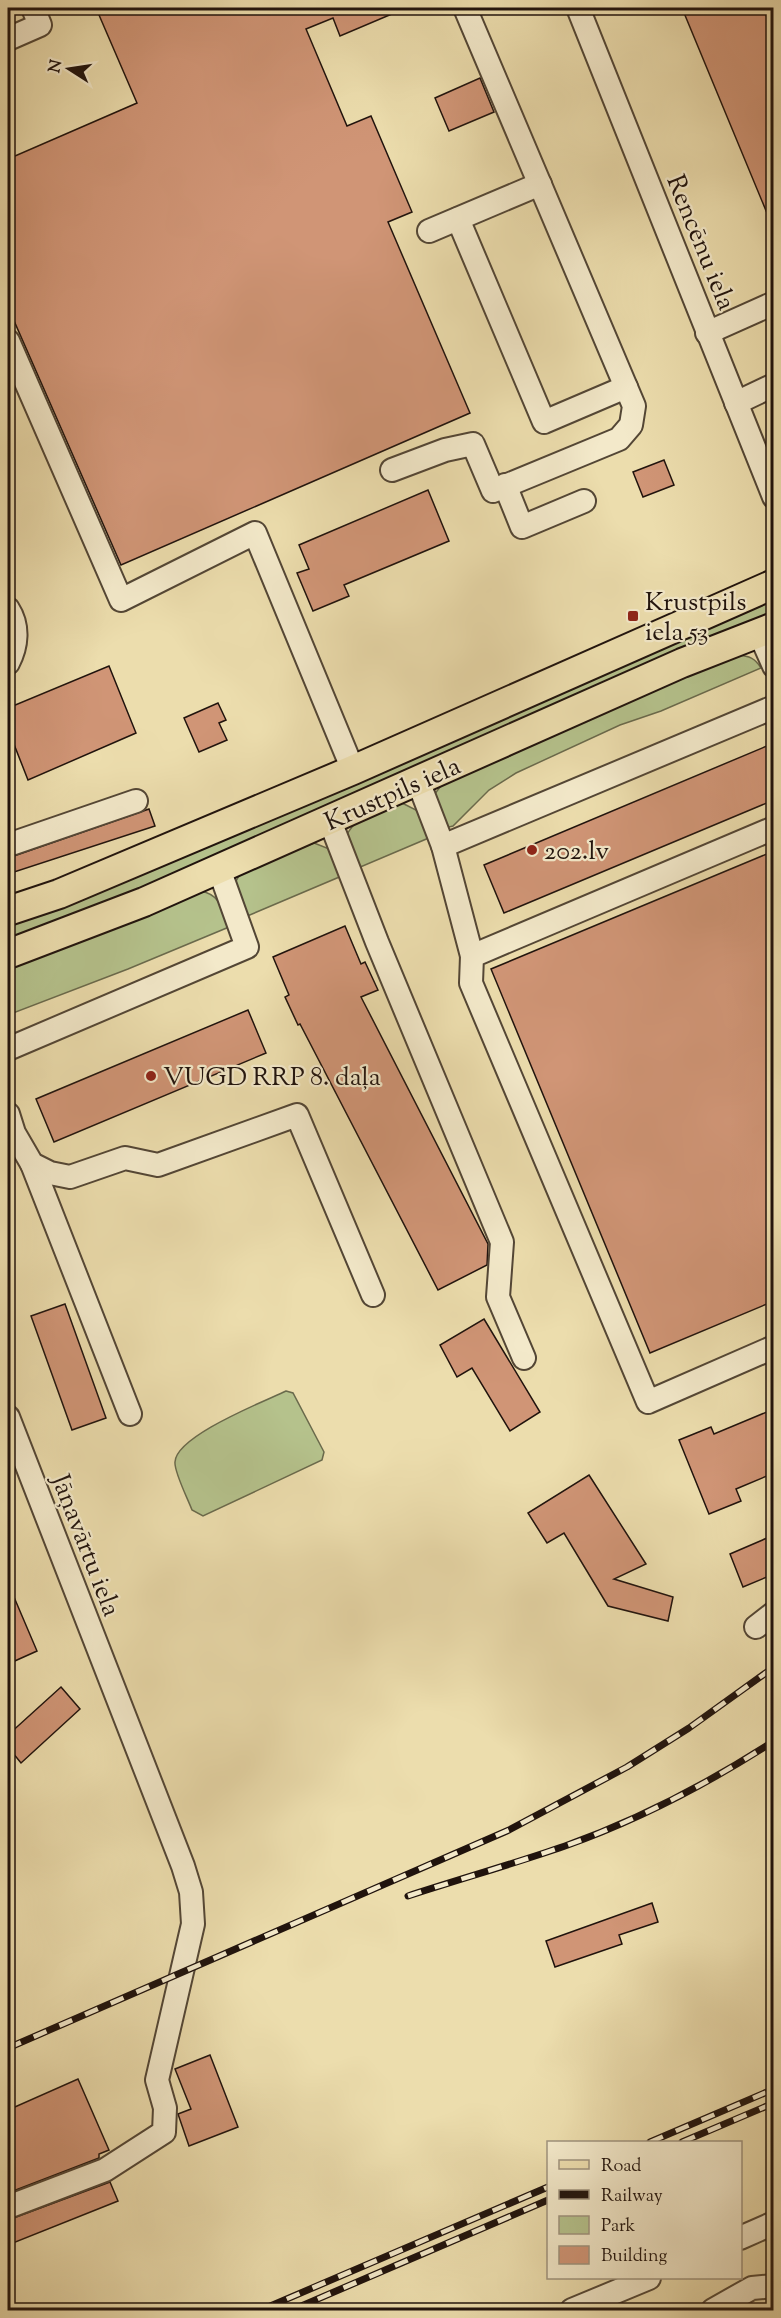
<svg xmlns="http://www.w3.org/2000/svg" width="781" height="2318" font-family="'Sorts Mill Goudy',serif">
  <style>
    .green { fill: #b5c28c; stroke: #6a6a4c; stroke-width: 1.5 }
    .building { fill: #d09576; stroke: #20130d; stroke-width: 1.5 }
    .lines { fill: none; stroke-linecap: round; stroke-linejoin: round }
    .minor-casing { stroke: #534635; stroke-width: 26 }
    .major-casing { stroke: #20130d; stroke-width: 32 }
    .minor { stroke: #f3e9ca; stroke-width: 22 }
    .major { stroke: #ecddad; stroke-width: 28 }
    .rail-casing { stroke: #20130d; stroke-width: 7 }
    .rail { stroke: #f3e9ca; stroke-width: 4.5; stroke-dasharray: 14; stroke-linecap: butt }
    .poi-dot { fill: #8f2418; stroke: #f3e9ca; stroke-width: 2 }
    .labels { text-anchor: middle; stroke-width: 4.5; stroke-linejoin: round; paint-order: stroke }
    .street-label { font-size: 26px; fill: #20130d; stroke: #f3e9ca }
    .poi-label { font-size: 26px; fill: #20130d; stroke: #f3e9ca; text-anchor: start }
  </style>
  <rect width="100%" height="100%" fill="#ecddad"/>
  <filter id="stains"><feTurbulence type="fractalNoise" baseFrequency=".00333" numOctaves="4"/><feColorMatrix values="0 0 0 0 .2 0 0 0 0 .09 0 0 0 0 .02 0 0 0 .5 -.17"/></filter>
  <radialGradient id="worn" r=".72"><stop offset=".6" stop-color="#630" stop-opacity="0"/><stop offset="1" stop-color="#630" stop-opacity=".3"/></radialGradient>
  <g class="green">
    <polygon points="773,595 773,613 732,632 88,913 8,943 8,925"/>
    <path d="M738,655C749,656 755,658 761,668L661,711L620,725L516,773L489,790L453,826L449,827L439,817L434,795L443,783L473,769L510,756L528,744Z"/>
    <path d="M402,803L418,811L431,837L358,868L346,837C354,815 382,811 402,803Z"/>
    <polygon points="314,843 332,850 344,875 245,917 234,885 241,872"/>
    <path d="M201,891C221,895 222,910 229,927L128,969L8,1015V966L91,938Z"/>
    <path d="M286,1391L293,1393L324,1452L322,1460L203,1516L192,1510C188,1499 174,1472 175,1462C176,1436 263,1402 286,1391Z"/>
  </g>
  <g class="building">
    <polygon points="96,8 406,8 340,36 333,18 306,29 347,126 371,116 412,212 388,222 470,413 121,565 8,307 8,159 137,103"/>
    <polygon points="682,8 763,8 774,34 774,230"/>
    <polygon points="480,78 494,112 449,131 435,98"/>
    <polygon points="664,460 674,485 643,497 633,472"/>
    <polygon points="428,490 449,541 344,585 349,596 313,611 297,573 309,569 299,545"/>
    <polygon points="109,666 136,733 28,780 8,729 8,708"/>
    <polygon points="218,703 226,720 219,723 227,740 199,752 184,718"/>
    <polygon points="774,743 774,800 504,913 484,865"/>
    <polygon points="149,809 155,826 8,874 8,858"/>
    <polygon points="774,851 774,1301 650,1353 491,969"/>
    <polygon points="345,926 361,964 365,962 378,990 361,997 488,1244 487,1265 438,1290 300,1024 298,1025 285,997 289,995 273,957"/>
    <polygon points="248,1010 266,1053 54,1142 36,1099"/>
    <polygon points="65,1304 106,1418 72,1430 31,1316"/>
    <polygon points="484,1319 540,1412 510,1431 472,1368 457,1377 440,1345"/>
    <polygon points="774,1409 774,1473 736,1489 741,1501 709,1514 679,1440 711,1427 714,1434"/>
    <polygon points="589,1475 646,1564 614,1579 673,1597 668,1621 608,1606 564,1533 547,1543 528,1513"/>
    <polygon points="774,1535 774,1574 743,1587 730,1554"/>
    <polygon points="8,1583 37,1651 8,1664"/>
    <polygon points="61,1687 80,1709 21,1763 8,1747 8,1735"/>
    <polygon points="652,1903 658,1922 619,1935 622,1944 555,1967 546,1941"/>
    <polygon points="210,2055 238,2127 189,2146 178,2114 191,2109 175,2069"/>
    <polygon points="78,2079 109,2150 99,2154 99,2158 8,2193 8,2110"/>
    <polygon points="110,2182 118,2201 8,2245 8,2220"/>
  </g>
  <g class="lines">
    <defs>
      <g id="minor">
        <polyline points="578,8 774,497"/>
        <polyline points="8,39 40,25 33,8"/>
        <polyline points="458,219 544,422 626,387"/>
        <polyline points="429,231 540,184"/>
        <polyline points="707,333 774,303"/>
        <polyline points="8,341 121,600 255,533 353,770"/>
        <polyline points="736,403 774,385"/>
        <polyline points="392,470 445,450 473,444 493,491 619,439 631,425 634,406 465,8"/>
        <polyline points="505,485 522,527 584,501"/>
        <path d="M8,609C19,626 17,646 8,663"/>
        <polyline points="759,632 774,666"/>
        <polyline points="418,781 443,846 472,956"/>
        <polyline points="330,821 377,942 502,1242 498,1297 524,1358"/>
        <polyline points="774,828 472,956 471,983 648,1402 774,1347"/>
        <polyline points="8,845 136,801"/>
        <polyline points="443,846 774,707"/>
        <polyline points="8,1049 247,947 219,869"/>
        <polyline points="8,1114 14,1133 32,1164 50,1173 70,1177 125,1158 158,1165 297,1115 373,1295"/>
        <polyline points="32,1164 130,1414"/>
        <polyline points="8,1417 183,1866 191,1892 193,1924 157,2080 165,2108 164,2132 105,2170 8,2207"/>
        <polyline points="756,1627 774,1613"/>
        <polyline points="740,2238 774,2223"/>
        <polyline points="572,2310 649,2278"/>
        <polyline points="713,2310 752,2288 774,2286"/>
      </g>
      <g id="major">
        <polyline points="8,911 59,894 353,770 774,584"/>
        <polyline points="8,954 144,902 682,663 774,627"/>
      </g>
    </defs>
    <use href="#minor" class="minor-casing"/>
    <use href="#major" class="major-casing"/>
    <use href="#minor" class="minor"/>
    <use href="#major" class="major"/>
    <defs>
      <g id="rail">
        <path d="M408,1896C460,1879 513,1864 565,1846C638,1820 709,1783 774,1741"/>
        <polyline points="8,2048 509,1830 627,1767 689,1728 774,1667"/>
        <polyline points="650,2142 774,2089"/>
        <polyline points="682,2142 774,2103"/>
        <polyline points="261,2310 548,2187"/>
        <polyline points="292,2310 548,2200"/>
      </g>
    </defs>
    <use href="#rail" class="rail-casing"/>
    <use href="#rail" class="rail"/>
  </g>
  <g class="poi-dot">
    <rect x="627" y="610" width="12" height="12" rx="3"/>
    <circle cx="532" cy="850" r="6"/>
    <circle cx="151" cy="1076" r="6"/>
  </g>
  <g class="labels">
    <g class="street-label">
      <text transform="translate(702 242) rotate(68)" y="9">Rencēnu iela</text>
      <text transform="translate(392 793) rotate(-24)" y="9">Krustpils iela</text>
      <text transform="translate(87 1545) rotate(69)" y="9">Jāņavārtu iela</text>
    </g>
    <g class="poi-label">
      <text x="645" y="610">Krustpils<tspan x="645" dy="30">iela 53</tspan></text>
      <text x="544" y="859">202.lv</text>
      <text x="163" y="1085">VUGD RRP 8. daļa</text>
    </g>
  </g>
  <rect width="781" height="2318" fill="none" stroke="#ecddad" stroke-width="30"/>
  <rect x="9" y="9" width="763" height="2300" fill="none" stroke="#20130d" stroke-width="3"/>
  <rect x="15" y="15" width="751" height="2288" fill="none" stroke="#20130d" stroke-width="1.5"/>
  <rect x="547" y="2141" width="195" height="138" fill="#f3e9ca" stroke="#9f937e" stroke-width="1.5"/>
  <rect x="559" y="2160" width="30" height="9" fill="#ecddad" stroke="#9f937e" stroke-width="1.5"/>
  <text x="601" y="2171" font-size="18" fill="#20130d">Road</text>
  <rect x="559" y="2190" width="30" height="9" fill="#20130d" stroke="#9f937e" stroke-width="1.5"/>
  <text x="601" y="2201" font-size="18" fill="#20130d">Railway</text>
  <rect x="559" y="2216" width="30" height="18" fill="#b5c28c" stroke="#9f937e" stroke-width="1.5"/>
  <text x="601" y="2231" font-size="18" fill="#20130d">Park</text>
  <rect x="559" y="2246" width="30" height="18" fill="#d09576" stroke="#9f937e" stroke-width="1.5"/>
  <text x="601" y="2261" font-size="18" fill="#20130d">Building</text>
  <g transform="translate(69 69) rotate(282)" stroke="#f3e9ca" stroke-width="4.5" paint-order="stroke">
  <path d="M0-4.5L10 22L0 15L-10 22Z" fill="#20130d"/>
  <text y="-9" font-size="16" font-weight="bold" text-anchor="middle" fill="#20130d">N</text>
  </g>
  <rect width="100%" height="100%" filter="url(#stains)"/>
  <rect width="100%" height="100%" fill="url(#worn)"/>
</svg>
